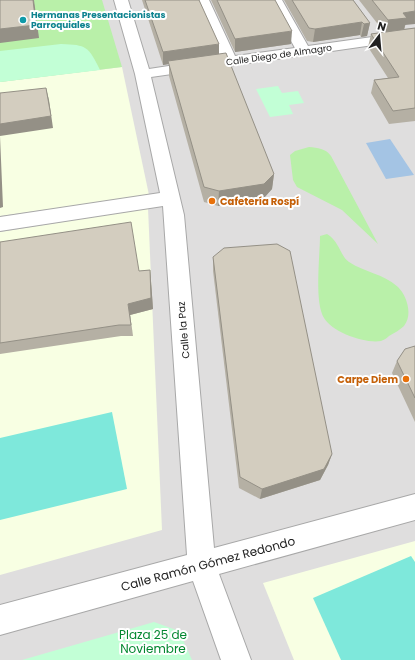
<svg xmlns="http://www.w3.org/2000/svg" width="415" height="660" font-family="Poppins,sans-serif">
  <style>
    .residential { fill: #dfdede }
    .education { fill: #f8ffe3 }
    .grass { fill: #b9f0a9 }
    .park { fill: #c2ffd6 }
    .pitch { fill: #7ee8db }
    .water { fill: #a4c4e4 }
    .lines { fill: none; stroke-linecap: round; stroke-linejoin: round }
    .minor-casing { stroke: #a8a8a8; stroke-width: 2 }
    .minor { fill: #fff; fill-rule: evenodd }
    .wall { fill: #b5b0a4 }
    .shaded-wall { fill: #949086 }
    .building { fill: #d3cdbf; stroke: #949086 }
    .culture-dot { fill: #0f9aa8; stroke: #fff; stroke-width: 1.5 }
    .food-dot { fill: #e8710a; stroke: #fff; stroke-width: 1.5 }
    .labels { text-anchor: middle; stroke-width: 4; stroke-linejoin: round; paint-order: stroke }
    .far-culture-label { font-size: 9px; font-weight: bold; fill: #0d838f; stroke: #fff; text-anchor: start }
    .far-street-label { font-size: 9px; fill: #212121; stroke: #fff }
    .food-label { font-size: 10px; font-weight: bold; fill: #c56008; stroke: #fff; text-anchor: start }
    .street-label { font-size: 10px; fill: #212121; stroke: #fff }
    .near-street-label { font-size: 12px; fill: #212121; stroke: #fff }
    .near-park-label { font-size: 12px; fill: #02872f; stroke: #fff }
  </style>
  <rect width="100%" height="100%" fill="#f2f1e7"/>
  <rect class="residential" x="0" y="0" width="415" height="660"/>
  <g class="education">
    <polygon points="122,67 149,195 0,216 0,82"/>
    <polygon points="148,208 162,530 0,575 0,232"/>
    <polygon points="415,541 415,660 294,660 263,583"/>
  </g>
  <g class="grass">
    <polygon points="0,0 102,0 122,67 0,82"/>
    <path d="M309,147C318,148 325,148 331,156L378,244L342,210L297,187L293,180L290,155L295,151Z"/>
    <path d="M327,234C340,242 340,256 349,262C366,273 382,273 398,287C407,296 413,315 404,326C400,330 394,333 389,336C387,338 384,340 381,341C365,344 332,332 324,318C314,302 320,256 320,236Z"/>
  </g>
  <g class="park">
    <path d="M61,44C87,45 88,46 100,70L0,82V51Z"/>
    <polygon points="278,86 282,93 298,91 304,103 289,105 293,114 270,117 256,89"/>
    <polygon points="154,622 179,631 192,660 22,660"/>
  </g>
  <g class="pitch">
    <polygon points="112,412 127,489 0,520 0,438"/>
    <polygon points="411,556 415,562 415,660 341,660 313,598"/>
  </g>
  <polygon class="water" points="390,139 414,175 386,179 366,143"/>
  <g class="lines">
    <defs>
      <polygon id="minor" points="114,0 128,0 149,69 221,58 195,0 209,0 235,56 295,48 268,0 282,0 308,46 415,31 415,39 151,77 184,215 214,548 415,494 415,520 219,574 251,660 221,660 193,581 0,635 0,605 187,555 163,206 0,231 0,217 160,193 135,74"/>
    </defs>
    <use href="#minor" class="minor-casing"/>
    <use href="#minor" class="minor"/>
  </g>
  <g class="wall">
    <polygon points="142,0 199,0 219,54 274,174 272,189 263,199 218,206 204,202 169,76 169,64 163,65"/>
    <polygon points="211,0 275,0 291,44 235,52"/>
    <polygon points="284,0 353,0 370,23 367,36 361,37 360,35 313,42 307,41"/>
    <polygon points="359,0 415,0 404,29 415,28 415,121 389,124 371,93 374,80 388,78 368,47 371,34 384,32"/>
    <polygon points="0,242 139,271 150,270 151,281 153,309 130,315 133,336 121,336 0,354"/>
    <polygon points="213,257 332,454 328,465 320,480 260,499 239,488 213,271"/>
    <polygon points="415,346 415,422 392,373 397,361"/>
  </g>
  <g class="shaded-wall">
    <polygon points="33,0 34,0 39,38 0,43 0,29"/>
    <polygon points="415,11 415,24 405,25 404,31 385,33 388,20 403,13"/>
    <polygon points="362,22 360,35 313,42 315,29"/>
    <polygon points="370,23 367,36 361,37 364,24"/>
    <polygon points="292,31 291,44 235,52 235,39"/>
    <polygon points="219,44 219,57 168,61 169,64 163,65 163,52"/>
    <polygon points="46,88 49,100 53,128 0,136 3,207 0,208 0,124"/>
    <polygon points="274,174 272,189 263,199 218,206 219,191"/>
    <polygon points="150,270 151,281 153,309 130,315 133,336 128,304"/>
    <polygon points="332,454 328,465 320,480 260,499 262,489"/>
  </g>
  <g class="building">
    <polygon points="0,0 33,0 36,25 0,29"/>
    <polygon points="145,0 199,0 219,44 163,52"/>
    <polygon points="217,0 275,0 292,31 235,39"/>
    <polygon points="292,0 353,0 370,23 364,24 362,22 315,29 309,28"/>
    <polygon points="372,0 415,0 415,11 403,13 407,18 388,20"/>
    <polygon points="415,28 415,108 393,111 374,80 399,77 371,34"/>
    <polygon points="226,53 274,174 264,184 219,191 204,187 168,61"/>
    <polygon points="46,88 51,116 0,124 0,93"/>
    <polygon points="131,222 139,271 150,270 151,298 128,304 131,325 119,325 0,343 0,242"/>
    <polygon points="277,244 290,251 332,454 324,469 262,489 240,477 213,257 224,248"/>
    <polygon points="415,346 415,398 397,361 405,349"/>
  </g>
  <circle class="culture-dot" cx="23" cy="20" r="4"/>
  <g class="food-dot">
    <circle cx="212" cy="201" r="4"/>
    <circle cx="406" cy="379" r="4"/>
  </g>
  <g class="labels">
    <g class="far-culture-label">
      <text x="31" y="18">Hermanas Presentacionistas<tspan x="31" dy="10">Parroquiales</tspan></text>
    </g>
    <g class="far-street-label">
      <text transform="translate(279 55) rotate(-8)" y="3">Calle Diego de Almagro</text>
    </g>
    <g class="food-label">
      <text x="220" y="205">Cafetería Rospí</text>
      <text x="398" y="383" text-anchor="end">Carpe Diem</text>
    </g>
    <g class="street-label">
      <text transform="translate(183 330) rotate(-95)" y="4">Calle la Paz</text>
    </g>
    <g class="near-street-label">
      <text transform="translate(208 564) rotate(-15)" y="4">Calle Ramón Gómez Redondo</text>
    </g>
    <g class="near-park-label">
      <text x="153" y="639">Plaza 25 de<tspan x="153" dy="14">Noviembre</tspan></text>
    </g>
  </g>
  <g transform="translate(379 36) rotate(16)" stroke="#ffffff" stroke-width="3" paint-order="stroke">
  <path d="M0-3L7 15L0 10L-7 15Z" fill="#212121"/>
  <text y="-6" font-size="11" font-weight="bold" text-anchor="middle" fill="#212121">N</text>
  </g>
</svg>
